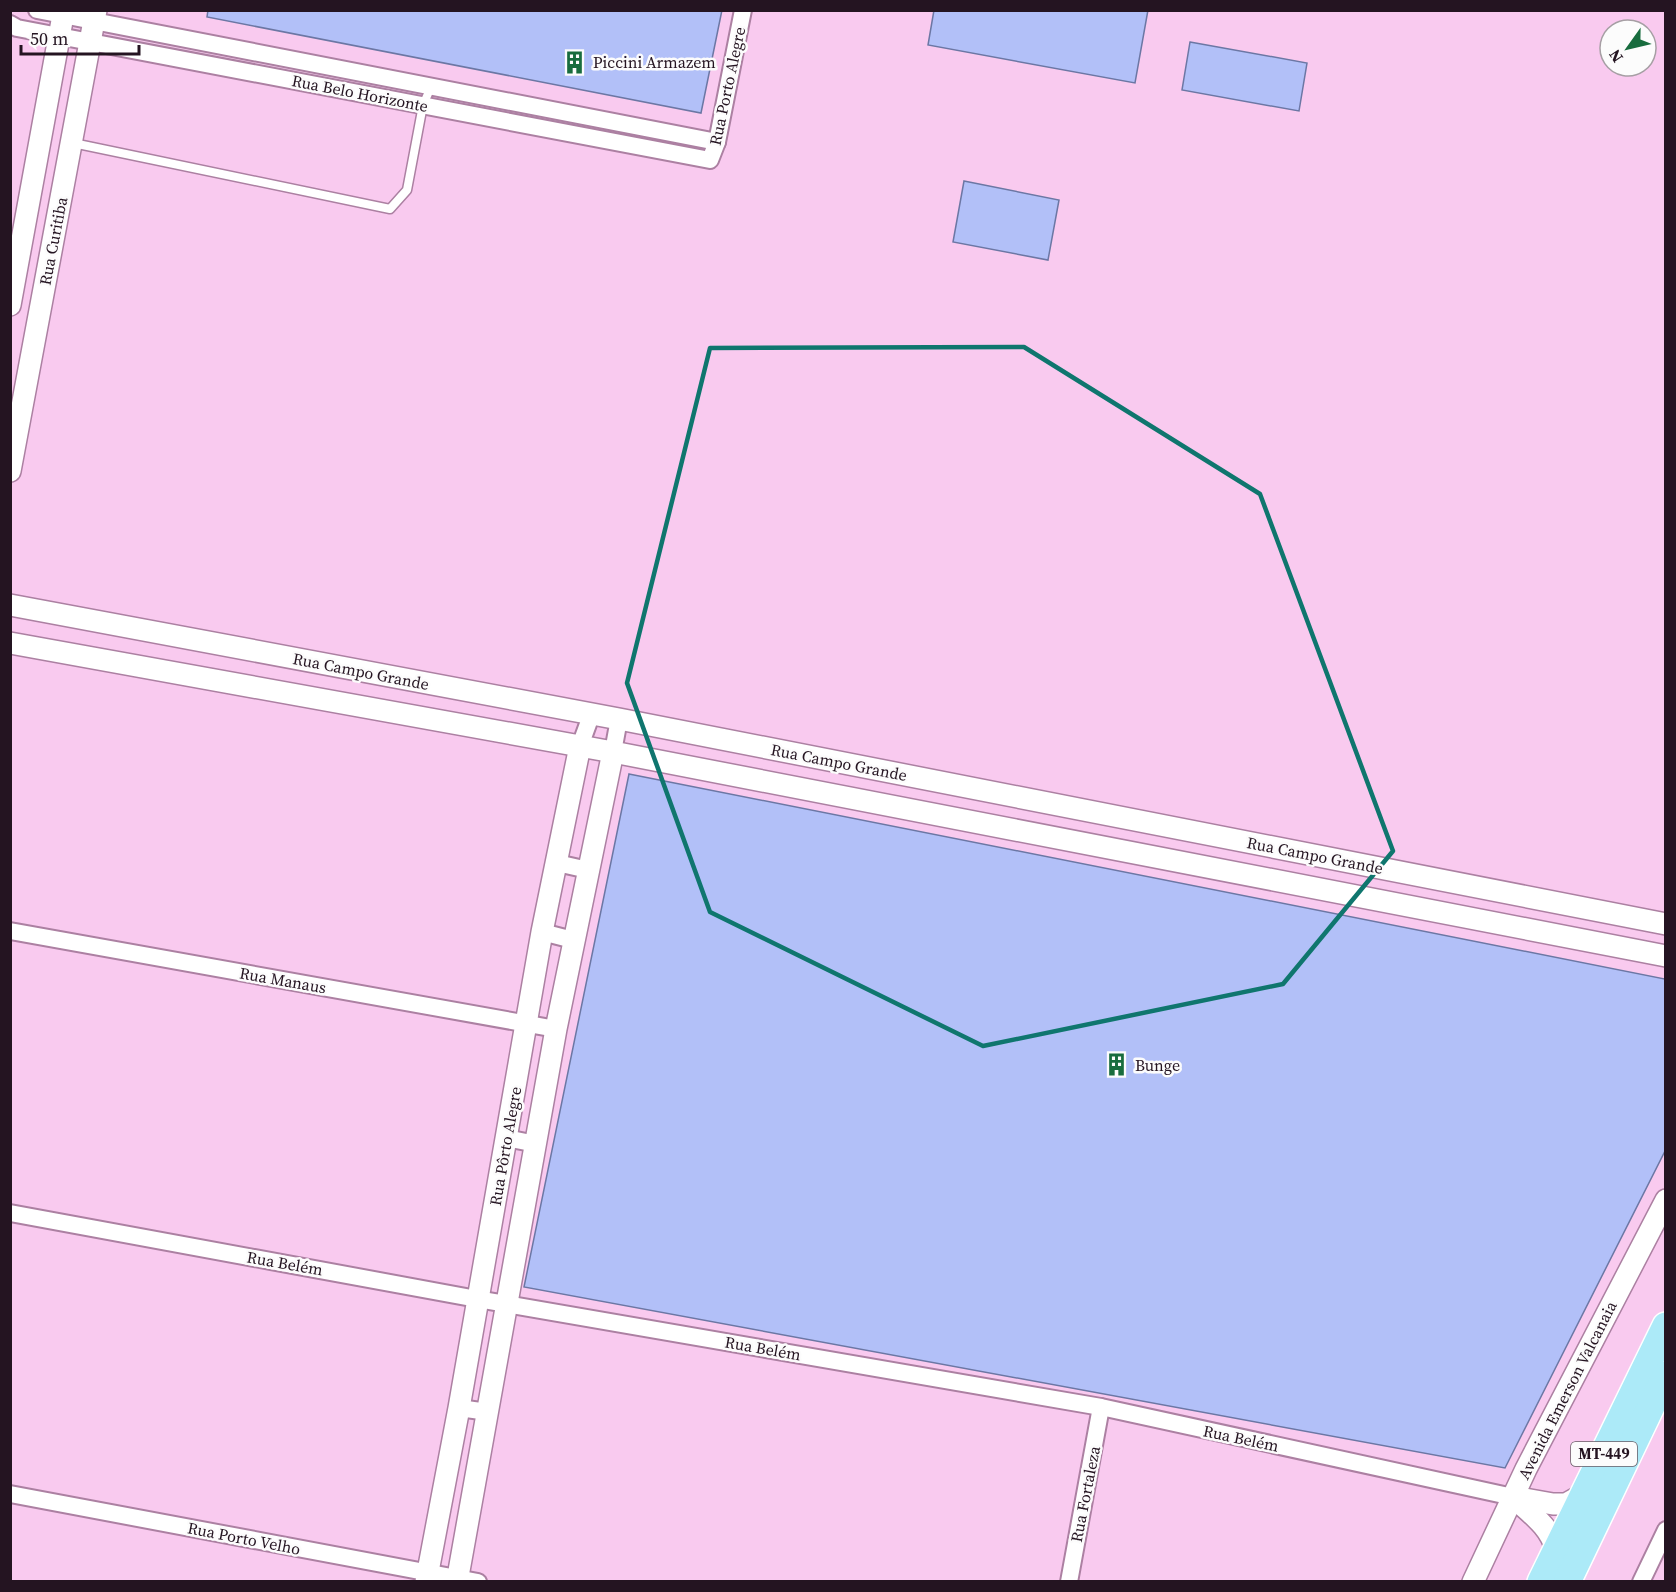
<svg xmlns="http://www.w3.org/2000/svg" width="1676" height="1592" font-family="'Source Serif 4',serif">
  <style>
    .building { fill: #b2c0f8; stroke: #6c77a4; stroke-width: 1.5 }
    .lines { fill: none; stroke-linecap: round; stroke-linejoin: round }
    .service-casing { stroke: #ac80a2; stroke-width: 11 }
    .minor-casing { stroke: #ac80a2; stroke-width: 20 }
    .tertiary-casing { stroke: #ac80a2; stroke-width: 24 }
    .primary-casing { stroke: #fff; stroke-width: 30 }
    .service { stroke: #fff; stroke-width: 8 }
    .minor { stroke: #fff; stroke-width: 16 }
    .tertiary { stroke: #fff; stroke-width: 21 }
    .primary { stroke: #aceaf8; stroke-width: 27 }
    .marked { fill: none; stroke: #0f766e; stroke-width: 4.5; stroke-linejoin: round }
    .labels { text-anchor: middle; stroke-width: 5; stroke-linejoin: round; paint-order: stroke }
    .shield { fill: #fcfcfc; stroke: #655a63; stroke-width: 1.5 }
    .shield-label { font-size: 15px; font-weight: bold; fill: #241421 }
    .poi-label { font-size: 16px; fill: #241421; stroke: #fcfcfc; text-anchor: start }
    .street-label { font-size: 16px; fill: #241421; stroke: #fcfcfc }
  </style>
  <rect width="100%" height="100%" fill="#f9caef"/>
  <g class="building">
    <polygon points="208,10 722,10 701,113 207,17"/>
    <polygon points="934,10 1148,10 1135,83 928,45"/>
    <polygon points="1190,42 1307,63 1299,111 1182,90"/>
    <polygon points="964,181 1059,200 1048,260 953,242"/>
    <polygon points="629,774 1665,979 1665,1151 1505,1468 524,1287"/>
  </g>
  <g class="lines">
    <defs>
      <polyline id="service" points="73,143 390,209 407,190 423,105 431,87"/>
      <g id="minor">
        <polyline points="37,10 717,142"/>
        <polyline points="10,24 17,28 710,160 717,142 743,10"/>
        <polyline points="580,746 592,713"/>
        <polyline points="613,752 619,719"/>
        <polyline points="557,863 588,870"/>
        <polyline points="10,931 556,1029"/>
        <polyline points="542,932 573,940"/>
        <polyline points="506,1138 536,1144"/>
        <polyline points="10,1213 477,1299 1101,1407 1513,1497"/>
        <polyline points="459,1408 488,1412"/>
        <polyline points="10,1494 478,1582"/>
        <polyline points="1069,1582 1101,1407"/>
        <polyline points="1641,1582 1666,1530"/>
      </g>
      <g id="tertiary">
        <polyline points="10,305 64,10"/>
        <polyline points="10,471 96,10"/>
        <polyline points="10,605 619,719 1666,924"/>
        <polyline points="10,643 613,752 1666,956"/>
        <polyline points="1513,1497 1553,1504 1566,1504 1584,1494"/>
        <path d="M1513,1497C1530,1513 1551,1527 1556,1550"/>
        <polyline points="426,1582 459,1408 542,932 580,746"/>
        <polyline points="457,1582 556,1029 613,752"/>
        <polyline points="1473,1582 1526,1469 1666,1200"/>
      </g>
      <g id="primary">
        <polyline points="1541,1582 1666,1326"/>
        <polyline points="1567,1582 1666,1375"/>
      </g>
    </defs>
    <use href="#service" class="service-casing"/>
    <use href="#minor" class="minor-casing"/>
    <use href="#tertiary" class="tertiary-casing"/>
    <use href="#primary" class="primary-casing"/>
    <use href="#service" class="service"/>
    <use href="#minor" class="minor"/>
    <use href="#tertiary" class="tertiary"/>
    <use href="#primary" class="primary"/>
  </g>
  <path class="marked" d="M1024,347L1260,494L1393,851L1283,984L983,1046L710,912L627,683L710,348Z"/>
  <defs>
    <symbol id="building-bare" viewBox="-9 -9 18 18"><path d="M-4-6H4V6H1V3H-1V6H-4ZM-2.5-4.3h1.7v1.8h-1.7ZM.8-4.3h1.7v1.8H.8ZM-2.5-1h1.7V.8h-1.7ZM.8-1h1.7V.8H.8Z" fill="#186c3e" stroke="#fcfcfc" stroke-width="2.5" paint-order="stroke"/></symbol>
  </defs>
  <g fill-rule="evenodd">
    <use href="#building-bare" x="558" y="46" width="33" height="33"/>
    <use href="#building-bare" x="1100" y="1048" width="33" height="33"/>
  </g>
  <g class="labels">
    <rect class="shield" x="1571" y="1442" width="66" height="24" rx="4.5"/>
    <g class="shield-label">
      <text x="1604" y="1459">MT-449</text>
    </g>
    <g class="poi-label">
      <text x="593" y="68">Piccini Armazem</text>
      <text x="1135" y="1071">Bunge</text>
    </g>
    <g class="street-label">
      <text transform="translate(727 86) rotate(-78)" y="6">Rua Porto Alegre</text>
      <text transform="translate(360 93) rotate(11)" y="6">Rua Belo Horizonte</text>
      <text transform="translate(53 241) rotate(-79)" y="6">Rua Curitiba</text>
      <text transform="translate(361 671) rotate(11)" y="6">Rua Campo Grande</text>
      <text transform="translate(839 762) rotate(11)" y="6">Rua Campo Grande</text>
      <text transform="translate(1315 855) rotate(11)" y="6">Rua Campo Grande</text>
      <text transform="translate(283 980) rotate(10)" y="6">Rua Manaus</text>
      <text transform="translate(505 1146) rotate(-80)" y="6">Rua Pôrto Alegre</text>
      <text transform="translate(285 1263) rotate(10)" y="6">Rua Belém</text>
      <text transform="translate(763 1348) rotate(10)" y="6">Rua Belém</text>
      <text transform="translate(1567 1390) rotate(-63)" y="6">Avenida Emerson Valcanaia</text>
      <text transform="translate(1241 1438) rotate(12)" y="6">Rua Belém</text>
      <text transform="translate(1085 1494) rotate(-79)" y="6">Rua Fortaleza</text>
      <text transform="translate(244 1538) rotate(11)" y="6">Rua Porto Velho</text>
    </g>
  </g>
  <rect width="1676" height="1592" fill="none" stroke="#241421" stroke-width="24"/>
  <g transform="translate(1628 48) rotate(236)"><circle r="28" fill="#fcfcfc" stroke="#a69fa4" stroke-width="1.5"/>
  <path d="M0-4.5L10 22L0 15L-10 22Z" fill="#186c3e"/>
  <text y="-9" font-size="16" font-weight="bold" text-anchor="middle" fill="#241421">N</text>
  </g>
  <path d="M21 45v9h118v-9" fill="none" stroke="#241421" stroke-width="3"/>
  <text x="30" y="45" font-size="18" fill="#241421" stroke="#fcfcfc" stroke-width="4.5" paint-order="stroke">50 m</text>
</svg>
